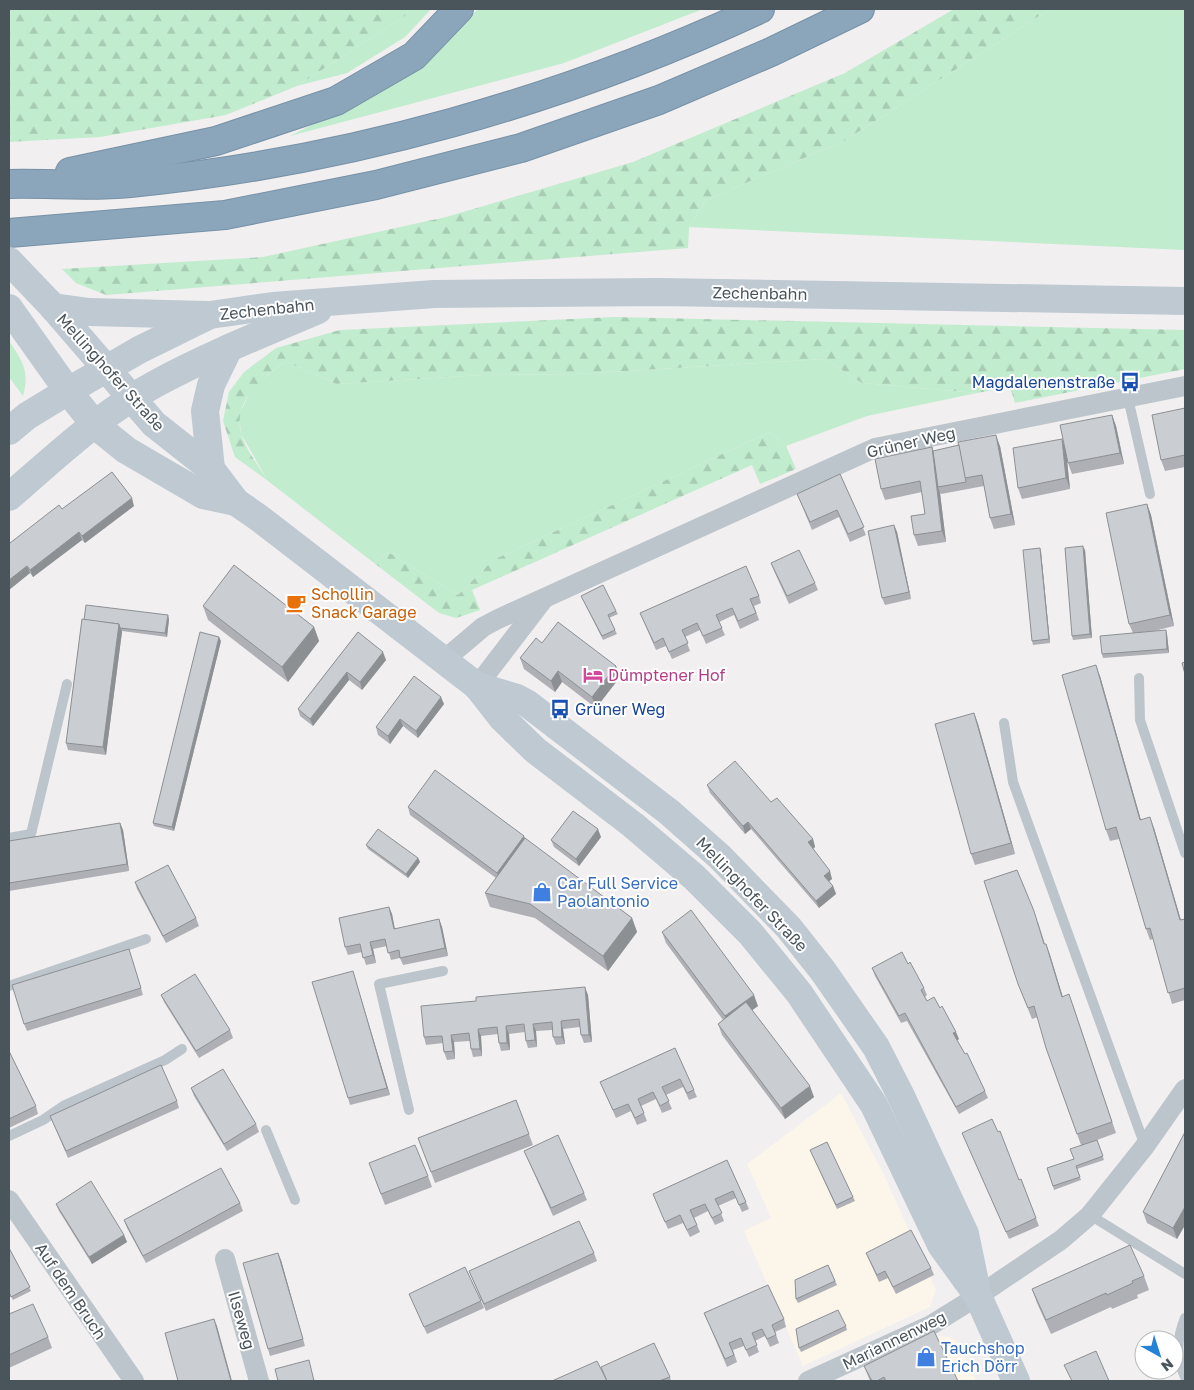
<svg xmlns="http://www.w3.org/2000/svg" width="1194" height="1390" font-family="'Golos Text',sans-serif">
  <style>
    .commercial { fill: #fbf5ea }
    .green { fill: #c1ecce }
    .forest { fill: url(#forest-firs) }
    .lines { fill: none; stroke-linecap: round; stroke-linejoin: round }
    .highway-casing { stroke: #7691a6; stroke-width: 30 }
    .lane { stroke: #bcc5cb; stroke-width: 10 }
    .street { stroke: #bcc5cb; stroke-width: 20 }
    .secondary { stroke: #bec9d2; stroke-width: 28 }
    .highway { stroke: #8ba6bb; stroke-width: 28 }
    .wall { fill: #aeb0b5 }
    .shaded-wall { fill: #8d9093 }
    .building { fill: #cacdd2; stroke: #8d9093 }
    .labels { text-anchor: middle; stroke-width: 4; stroke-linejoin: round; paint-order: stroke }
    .street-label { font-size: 16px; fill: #49545b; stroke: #fff }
    .transit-label { font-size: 16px; fill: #164399; stroke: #fff; text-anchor: end }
    .food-label { font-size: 16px; fill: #c56008; stroke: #fff; text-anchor: start }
    .hotel-label { font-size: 16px; fill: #b23c85; stroke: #fff; text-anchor: start }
    .shop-label { font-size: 16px; fill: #366cbe; stroke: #fff; text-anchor: start }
  </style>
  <defs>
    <pattern id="forest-firs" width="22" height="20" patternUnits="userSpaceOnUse" patternTransform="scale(1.25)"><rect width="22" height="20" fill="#c1ecce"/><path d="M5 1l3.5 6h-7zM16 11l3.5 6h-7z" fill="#a7ccb3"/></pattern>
  </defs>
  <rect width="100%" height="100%" fill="#f2eff0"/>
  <g class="commercial">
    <polygon points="841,1093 883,1173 936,1290 930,1307 803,1366 744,1231 771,1218 747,1164"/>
    <polygon points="935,1336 950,1337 958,1342 976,1381 873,1381"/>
  </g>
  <g class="green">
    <polygon points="409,9 431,9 405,37 347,73 297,86 405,16"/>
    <polygon points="478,9 703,9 564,63 290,136 412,74"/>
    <polygon points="1050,9 1185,9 1185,250 689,227 706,200 844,141"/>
    <path d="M9,341C22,360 30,372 23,396L9,377Z"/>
    <polygon points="825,359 862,383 977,393 867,416 786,446 770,432 493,560 458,595 388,552 374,563 268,481 241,434 239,415 252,388 285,361 336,384 483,375 575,374"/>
  </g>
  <g class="forest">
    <polygon points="9,9 409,9 405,16 297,86 226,115 100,137 9,142"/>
    <polygon points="954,9 1050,9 844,141 706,200 689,227 688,248 106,295 76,283 62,269 263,257 446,217 633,162 845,73"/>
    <path d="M614,317L1185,330V369L1015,403L1010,387L977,393L862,383L825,359L575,374L483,375L336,384L285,361C262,379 233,400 241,433C244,447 260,468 268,481L235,457L223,421L229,392L244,372L276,348L340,330Z"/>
    <polygon points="770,432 786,446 796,469 760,484 752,465 472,590 480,610 456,618 439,613 374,563 388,552 458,595 493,560"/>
  </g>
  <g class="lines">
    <defs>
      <g id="highway">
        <polyline points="70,172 216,141 336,101 414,56 459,9"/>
        <path d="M9,184C49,183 90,187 130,183C347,162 562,101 760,9"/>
        <polyline points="9,233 225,215 376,185 521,148 659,100 771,52 860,9"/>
      </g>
    </defs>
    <use href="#highway" class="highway-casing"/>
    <g class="lane">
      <polyline points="1128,398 1150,494"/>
      <polyline points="1139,678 1140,720 1185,853"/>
      <polyline points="1004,723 1013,782 1145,1146"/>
      <polyline points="9,838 31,834 67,684"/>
      <polyline points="9,986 146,939"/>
      <polyline points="409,1110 379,984 443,971"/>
      <polyline points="266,1130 295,1200"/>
      <polyline points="9,1136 43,1120 65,1105 165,1060 182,1049"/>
      <polyline points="1090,1215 1185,1274"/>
      <path d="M1185,1318C1177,1337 1176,1358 1185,1377"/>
    </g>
    <g class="street">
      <polyline points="444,660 483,627 498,619 875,448 1185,386"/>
      <polyline points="477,686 543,600"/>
      <polyline points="9,1200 134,1381"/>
      <polyline points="225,1259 259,1381"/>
      <polyline points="808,1381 931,1325 978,1296 1061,1240 1090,1215 1145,1146 1185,1089"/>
    </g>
    <g class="secondary">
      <polyline points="9,261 53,307 154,424 211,469 236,502 259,518 477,686 502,718 535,750 633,825 694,877 750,933 799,993 874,1105 941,1245 978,1296 1016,1381"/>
      <polyline points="53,307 89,312 206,315"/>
      <polyline points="9,308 68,391 95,425 126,450 203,495 236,502"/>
      <polyline points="9,431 27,416 68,391 139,350 210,315 273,306 434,294 661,292 1185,301"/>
      <polyline points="211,469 205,411 211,385 229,348"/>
      <path d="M9,497C56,456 103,412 157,383C209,355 264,333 318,310"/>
      <polyline points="477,686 517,698 528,704 669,812 720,857 789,928 823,971 876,1047 900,1094 965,1234 976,1287"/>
    </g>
    <use href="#highway" class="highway"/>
  </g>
  <g class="wall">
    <polygon points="1185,408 1185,467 1165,471 1161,460"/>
    <polygon points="1112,415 1116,426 1124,464 1072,474 1068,463 1066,453 1070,489 1022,499 1018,488 1062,439 1065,449"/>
    <polygon points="1000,446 1015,525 994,529 990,518 984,486 941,494 940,493 946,542 918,546 914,535 925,514 922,492 885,500 881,489 932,447 933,451"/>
    <polygon points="840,474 866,535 850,542 839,517 812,530 797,494"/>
    <polygon points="1147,504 1151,515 1174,626 1150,632 1167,634 1169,653 1103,658 1102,654 1133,633 1129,624"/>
    <polygon points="134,506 85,543 82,540 33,577 30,573 9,590 9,542 10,543 62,509"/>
    <polygon points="894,525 897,532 911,599 885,605 882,598"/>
    <polygon points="1040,548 1041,552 1050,643 1033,645 1032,641"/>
    <polygon points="1085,550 1092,638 1073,640 1072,636"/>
    <polygon points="771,563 815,583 818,590 789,604 774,571"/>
    <polygon points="581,596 616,611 618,614 609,618 617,634 603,640"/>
    <polygon points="759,596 761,603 754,606 759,620 740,629 734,615 719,622 725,635 706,644 700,630 685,637 690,651 672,659 666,646 656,650 640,613"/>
    <polygon points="203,606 314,627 319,641 288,682 208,620"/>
    <polygon points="82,619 169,619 167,637 122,631 106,755 68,750 66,743"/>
    <polygon points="358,632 386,660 362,690 349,680 313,726 300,716 298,709"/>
    <polygon points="221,641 174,831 154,826 153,823"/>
    <polygon points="542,643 616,666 620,677 596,708 562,682 555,692 524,669 520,658"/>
    <polygon points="1100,676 1141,820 1154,828 1181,920 1185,919 1185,1000 1172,1004 1153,939 1150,940 1146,929 1119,839 1110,841 1106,830"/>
    <polygon points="444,704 418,738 403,726 390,744 378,735 376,727"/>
    <polygon points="974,713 978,724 1015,854 975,865 971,854"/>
    <polygon points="707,785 771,802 813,839 815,847 813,849 832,879 829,881 833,886 836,894 819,908 751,829 745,834 710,793"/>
    <polygon points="408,807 525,839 632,918 637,932 608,971 535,918 490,907 485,893 496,878 410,815"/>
    <polygon points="120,823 123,830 129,871 9,891 9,841"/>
    <polygon points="601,837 579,866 554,847 551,840"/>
    <polygon points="366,845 418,858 420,862 408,878 368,849"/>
    <polygon points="135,882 196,918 199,926 166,943 137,889"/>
    <polygon points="389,907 392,914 395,929 439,919 442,927 448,956 403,965 400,958 391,960 387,946 373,949 376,963 366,965 362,952 348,955 345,947"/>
    <polygon points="1038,922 1045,944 1046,944 1050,955 1063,997 1073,1005 1116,1133 1097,1140 1104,1160 1077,1169 1081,1180 1054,1190 1047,1168 1074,1159 1081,1145 1046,1048 1038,1017 1032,1019 1018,984"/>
    <polygon points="662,932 758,1006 752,1010 814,1097 785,1119 722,1035 718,1024 723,1020 666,943"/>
    <polygon points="129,949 143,995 27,1031 24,1024"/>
    <polygon points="908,964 924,988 927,995 925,997 927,1001 940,1008 959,1039 957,1040 985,1091 988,1098 959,1114 907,1021 901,1023 875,976 872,968"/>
    <polygon points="355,978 390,1095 350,1105 348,1098"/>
    <polygon points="161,995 230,1030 233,1038 199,1058 164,1002"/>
    <polygon points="588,995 592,1042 584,1043 581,1035 580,1027 563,1029 565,1044 556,1045 553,1037 553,1030 536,1031 537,1047 528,1048 526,1041 525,1032 509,1034 510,1050 501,1051 499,1043 498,1034 481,1036 482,1056 473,1057 471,1049 470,1041 454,1042 455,1059 447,1060 444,1052 443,1043 426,1045 424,1037"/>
    <polygon points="675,1048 697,1097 689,1100 683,1087 666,1095 672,1109 662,1113 656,1099 641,1106 647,1121 637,1125 631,1111 616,1118 600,1082"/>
    <polygon points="9,1051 36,1106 38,1114 9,1128"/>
    <polygon points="191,1088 256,1124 259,1132 227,1151 194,1096"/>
    <polygon points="516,1100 533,1145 435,1183 418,1138"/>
    <polygon points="177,1101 179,1108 68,1158 50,1116"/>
    <polygon points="1185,1132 1185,1225 1177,1239 1147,1223 1143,1212"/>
    <polygon points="962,1133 1019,1180 1021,1179 1039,1226 1009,1239"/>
    <polygon points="810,1150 853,1197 855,1201 837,1209"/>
    <polygon points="524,1151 584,1193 587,1200 553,1216"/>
    <polygon points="727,1160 749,1209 742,1212 736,1198 718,1206 724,1221 715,1225 708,1211 694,1218 700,1232 690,1237 683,1223 668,1229 653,1194"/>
    <polygon points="373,1174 428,1176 432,1187 385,1205"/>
    <polygon points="240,1203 243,1211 146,1263 127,1228 124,1220"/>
    <polygon points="56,1204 124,1235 127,1242 92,1264 59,1211"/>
    <polygon points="9,1248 31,1291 13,1300 9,1293"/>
    <polygon points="594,1253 597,1261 486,1311 469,1271"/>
    <polygon points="866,1253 931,1268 934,1275 896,1294 888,1278 879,1282 869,1260"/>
    <polygon points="281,1260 305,1346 270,1356 268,1349"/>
    <polygon points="828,1265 837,1285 798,1303 796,1299"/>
    <polygon points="1144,1276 1149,1290 1137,1295 1138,1298 1112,1309 1111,1307 1051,1334 1037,1303 1032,1289"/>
    <polygon points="409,1294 481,1301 484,1308 427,1334"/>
    <polygon points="704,1313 784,1319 786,1327 775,1332 779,1343 770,1347 765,1336 755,1341 759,1352 749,1357 744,1346 733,1350 737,1362 727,1367"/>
    <polygon points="9,1314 48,1337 52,1348 9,1368"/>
    <polygon points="846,1326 847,1330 801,1352 799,1348"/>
    <polygon points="864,1366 958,1381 870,1381"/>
    <polygon points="604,1375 670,1377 671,1381 552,1381"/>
  </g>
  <g class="shaded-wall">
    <polygon points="1112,415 1116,426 1124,464 1120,453"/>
    <polygon points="996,435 1000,446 1015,525 1011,514"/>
    <polygon points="1062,439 1066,450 1070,489 1066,478"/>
    <polygon points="932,447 936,458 938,487 940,493 946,542 942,531"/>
    <polygon points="132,498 134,506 85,543 82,536"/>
    <polygon points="1147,504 1151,515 1174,626 1170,615"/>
    <polygon points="894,525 897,532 911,599 909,592"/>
    <polygon points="79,532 82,540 33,577 30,570"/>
    <polygon points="1083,546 1085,550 1092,638 1090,634"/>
    <polygon points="1040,548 1041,552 1050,643 1049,639"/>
    <polygon points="27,566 30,573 9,590 9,580"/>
    <polygon points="168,615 169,619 167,637 165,633"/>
    <polygon points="119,624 122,632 106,755 103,747"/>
    <polygon points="314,627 319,641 288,682 282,667"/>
    <polygon points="1166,630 1167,634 1169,653 1167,649"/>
    <polygon points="219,637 221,641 174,831 172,827"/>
    <polygon points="383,652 386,660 362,690 360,682"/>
    <polygon points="1096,665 1100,676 1144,831 1140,820"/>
    <polygon points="616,666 620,677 596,708 592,697"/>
    <polygon points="558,671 562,682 555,692 551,681"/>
    <polygon points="347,672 349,680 313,726 310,719"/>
    <polygon points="441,697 444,704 418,738 416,731"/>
    <polygon points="974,713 978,724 1015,854 1011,843"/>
    <polygon points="400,719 403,726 390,744 388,736"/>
    <polygon points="1150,817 1154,828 1184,931 1180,920"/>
    <polygon points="748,822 751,829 745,834 743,826"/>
    <polygon points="120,823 123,830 129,871 127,864"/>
    <polygon points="598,829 601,837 579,866 576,859"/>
    <polygon points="524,836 527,843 500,880 497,873"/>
    <polygon points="813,839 815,847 811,850 808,842"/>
    <polygon points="418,858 420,862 408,878 406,874"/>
    <polygon points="830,871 832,879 827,883 824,876"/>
    <polygon points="833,886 836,894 819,908 816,901"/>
    <polygon points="389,907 392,914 396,936 394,929"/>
    <polygon points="632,918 637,932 608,971 603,956"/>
    <polygon points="439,919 442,927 448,956 445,948"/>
    <polygon points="370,942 373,949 376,963 373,955"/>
    <polygon points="1046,944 1050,955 1066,1008 1062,997"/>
    <polygon points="353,971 355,978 390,1095 387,1088"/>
    <polygon points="585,987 588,995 592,1042 589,1035"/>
    <polygon points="754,995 758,1006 729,1027 725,1016"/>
    <polygon points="561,1021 563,1029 565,1044 562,1037"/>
    <polygon points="533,1024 536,1031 537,1047 535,1040"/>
    <polygon points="506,1026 509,1034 510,1050 507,1043"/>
    <polygon points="478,1029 481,1036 482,1056 480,1049"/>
    <polygon points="956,1032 959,1039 956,1041 953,1033"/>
    <polygon points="451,1035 454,1042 455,1059 453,1051"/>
    <polygon points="810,1086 814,1097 785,1119 781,1108"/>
    <polygon points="1185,1207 1185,1225 1177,1239 1173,1228"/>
    <polygon points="124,1235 127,1242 92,1264 89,1257"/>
    <polygon points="278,1253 281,1260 305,1346 303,1339"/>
    <polygon points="214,1319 217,1326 232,1381 231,1381"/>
  </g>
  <g class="building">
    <polygon points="1185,408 1185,455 1161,460 1152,415"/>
    <polygon points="1112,415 1120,453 1068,463 1060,425"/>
    <polygon points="996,435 1011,514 990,518 982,475 965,478 958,442"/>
    <polygon points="1062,439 1066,478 1018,488 1013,448"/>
    <polygon points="959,445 966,482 938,487 933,451"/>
    <polygon points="932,447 942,531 914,535 911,516 925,514 920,481 881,489 875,459"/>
    <polygon points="112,472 132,498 82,536 79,532 30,570 27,566 9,580 9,542 10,543 59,505 62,509"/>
    <polygon points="840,474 864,527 848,534 837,510 810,522 797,494"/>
    <polygon points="1147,504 1170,615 1129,624 1106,513"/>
    <polygon points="894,525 909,592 882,598 868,531"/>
    <polygon points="1083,546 1090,634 1072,636 1065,548"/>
    <polygon points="1040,548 1049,639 1032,641 1023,550"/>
    <polygon points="799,550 815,583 787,596 771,563"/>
    <polygon points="234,565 314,627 282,667 203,606"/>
    <polygon points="746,566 759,596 750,599 756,613 738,621 732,608 716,615 722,628 703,636 697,623 682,630 688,643 669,652 663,638 654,643 640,613"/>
    <polygon points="603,585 616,611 608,615 615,630 602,636 581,596"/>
    <polygon points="86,605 168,615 165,633 120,628 119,624 84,620"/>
    <polygon points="82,619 119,624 103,747 66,743"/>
    <polygon points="558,622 616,666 592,697 558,671 551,681 520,658 536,638 542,643"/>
    <polygon points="1166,630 1167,649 1102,654 1100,636"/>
    <polygon points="200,632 219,637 172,827 153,823"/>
    <polygon points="358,632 383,652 360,682 347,672 310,719 298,709"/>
    <polygon points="1185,662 1185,674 1182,663"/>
    <polygon points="1096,665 1140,820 1150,817 1180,920 1185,919 1185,988 1168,993 1150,928 1146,929 1116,827 1106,830 1062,675"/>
    <polygon points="414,676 441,697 416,731 400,719 388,736 376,727"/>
    <polygon points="974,713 1011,843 971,854 935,724"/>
    <polygon points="735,761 771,802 777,798 813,839 808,842 830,871 824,876 833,886 816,901 748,822 743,826 707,785"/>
    <polygon points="435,770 524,836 497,873 408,807"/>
    <polygon points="573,811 598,829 576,859 551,840"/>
    <polygon points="120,823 127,864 9,883 9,841"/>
    <polygon points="378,829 418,858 406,874 366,845"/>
    <polygon points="525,838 632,918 603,956 530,904 485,893"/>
    <polygon points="168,865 196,918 163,936 135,882"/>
    <polygon points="1017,870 1034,911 1044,944 1046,944 1062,997 1069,994 1112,1122 1077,1134 1046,1048 1034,1006 1028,1008 1018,984 984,881"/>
    <polygon points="389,907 394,929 439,919 445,948 400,958 399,950 388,953 385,939 370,942 373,955 363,958 360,944 345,947 339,918"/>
    <polygon points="691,910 754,995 725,1016 662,932"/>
    <polygon points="129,949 141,988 24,1024 12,985"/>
    <polygon points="902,952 908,964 910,962 924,988 921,990 927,1001 934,997 940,1008 942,1006 956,1032 953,1033 965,1054 967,1053 985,1091 956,1107 905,1013 899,1016 872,968"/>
    <polygon points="353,971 387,1088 348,1098 312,982"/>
    <polygon points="195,974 230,1030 196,1051 161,995"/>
    <polygon points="585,987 589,1035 581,1035 579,1019 561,1021 562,1037 553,1037 552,1022 533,1024 535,1040 526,1041 524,1024 506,1026 507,1043 499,1043 497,1027 478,1029 480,1049 471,1049 469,1033 451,1035 453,1051 444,1052 442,1036 424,1037 421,1006 476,1001 476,997"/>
    <polygon points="746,1002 810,1086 781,1108 718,1024"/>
    <polygon points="675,1048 694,1090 687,1093 680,1079 662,1087 669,1101 660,1106 653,1092 638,1099 644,1113 635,1118 628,1104 613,1110 600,1082"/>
    <polygon points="9,1051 36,1106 9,1119"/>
    <polygon points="161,1065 177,1101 66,1151 50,1116"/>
    <polygon points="223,1069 256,1124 224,1144 191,1088"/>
    <polygon points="516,1100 529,1134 431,1172 418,1138"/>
    <polygon points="992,1119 998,1132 1000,1131 1019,1180 1021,1179 1036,1218 1006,1232 962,1133"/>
    <polygon points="1185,1132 1185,1207 1173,1228 1143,1212"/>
    <polygon points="558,1135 584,1193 551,1208 524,1151"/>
    <polygon points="1097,1140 1103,1156 1076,1166 1080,1177 1053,1186 1047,1168 1074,1159 1070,1149"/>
    <polygon points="827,1142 853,1197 836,1205 810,1150"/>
    <polygon points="415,1145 428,1176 381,1194 369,1163"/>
    <polygon points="727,1160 746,1202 739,1205 733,1191 715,1199 722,1213 712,1218 705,1204 690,1210 697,1225 687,1230 680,1215 665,1222 653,1194"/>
    <polygon points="221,1168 240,1203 143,1256 124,1220"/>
    <polygon points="91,1181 124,1235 89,1257 56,1204"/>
    <polygon points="579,1221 594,1253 484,1304 469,1271"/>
    <polygon points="911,1230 931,1268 893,1287 885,1271 877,1275 866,1253"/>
    <polygon points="1130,1245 1144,1276 1132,1281 1133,1283 1107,1295 1106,1293 1046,1320 1032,1289"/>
    <polygon points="9,1248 30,1287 11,1297 9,1292"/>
    <polygon points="278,1253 303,1339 268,1349 243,1263"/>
    <polygon points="828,1265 835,1281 796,1299 795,1280"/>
    <polygon points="465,1267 481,1301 424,1327 409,1294"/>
    <polygon points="768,1285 784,1319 772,1325 776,1335 767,1339 762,1329 752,1333 757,1345 746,1350 741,1338 729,1343 734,1355 725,1359 704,1313"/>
    <polygon points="33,1304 48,1337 9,1355 9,1314"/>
    <polygon points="838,1310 846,1326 799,1348 796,1329"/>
    <polygon points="214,1319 231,1381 178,1381 165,1333"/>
    <polygon points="934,1331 958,1381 886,1381 884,1377 877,1381 872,1381 864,1366"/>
    <polygon points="654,1343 670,1377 659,1381 607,1381 601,1367"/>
    <polygon points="1096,1351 1109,1381 1072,1381 1064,1365"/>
    <polygon points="309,1360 314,1381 278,1381 275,1369"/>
    <polygon points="597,1361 607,1381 552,1381"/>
  </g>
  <defs>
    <symbol id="bus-bare" viewBox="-9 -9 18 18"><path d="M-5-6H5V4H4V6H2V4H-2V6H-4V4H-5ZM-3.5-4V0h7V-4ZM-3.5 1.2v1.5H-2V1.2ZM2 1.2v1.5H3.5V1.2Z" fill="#1a4fb4" stroke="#fff" stroke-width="2.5" paint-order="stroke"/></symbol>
    <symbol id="cafe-bare" viewBox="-9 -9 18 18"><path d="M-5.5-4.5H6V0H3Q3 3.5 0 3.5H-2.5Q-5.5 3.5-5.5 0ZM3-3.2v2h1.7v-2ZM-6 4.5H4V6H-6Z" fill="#e8710a" stroke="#fff" stroke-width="2.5" paint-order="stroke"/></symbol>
    <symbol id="hotel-bare" viewBox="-9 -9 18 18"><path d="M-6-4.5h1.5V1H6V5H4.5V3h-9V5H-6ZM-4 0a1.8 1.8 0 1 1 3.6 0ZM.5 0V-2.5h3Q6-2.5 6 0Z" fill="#d1479c" stroke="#fff" stroke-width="2.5" paint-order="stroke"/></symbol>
    <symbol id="shop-bare" viewBox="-9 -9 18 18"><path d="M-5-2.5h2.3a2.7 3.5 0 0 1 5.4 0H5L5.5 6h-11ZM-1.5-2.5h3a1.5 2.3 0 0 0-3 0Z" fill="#3f7fe0" stroke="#fff" stroke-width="2.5" paint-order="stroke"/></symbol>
  </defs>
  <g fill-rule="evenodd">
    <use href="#bus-bare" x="1116" y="368" width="28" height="28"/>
    <use href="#cafe-bare" x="282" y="589" width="28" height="28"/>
    <use href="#hotel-bare" x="579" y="661" width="28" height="28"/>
    <use href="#bus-bare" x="546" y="695" width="28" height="28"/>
    <use href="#shop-bare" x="528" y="878" width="28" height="28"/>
    <use href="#shop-bare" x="912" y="1343" width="28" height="28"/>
  </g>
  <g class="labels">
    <g class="street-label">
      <text transform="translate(760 293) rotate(1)" y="6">Zechenbahn</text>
      <text transform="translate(267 309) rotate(-6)" y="6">Zechenbahn</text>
      <text transform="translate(111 372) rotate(48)" y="6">Mellinghofer Straße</text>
      <text transform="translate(911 442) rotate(-13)" y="6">Grüner Weg</text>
      <text transform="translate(752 894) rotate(46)" y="6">Mellinghofer Straße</text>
      <text transform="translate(71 1291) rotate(56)" y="6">Auf dem Bruch</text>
      <text transform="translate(242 1320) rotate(74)" y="6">Ilseweg</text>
      <text transform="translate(894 1340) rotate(-26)" y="6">Mariannenweg</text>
    </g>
    <g class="transit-label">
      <text x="1115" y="388">Magdalenenstraße</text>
      <text x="575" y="715" text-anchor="start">Grüner Weg</text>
    </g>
    <g class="food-label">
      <text x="311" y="600">Schollin<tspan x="311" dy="18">Snack Garage</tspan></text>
    </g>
    <g class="hotel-label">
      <text x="608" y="681">Dümptener Hof</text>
    </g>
    <g class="shop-label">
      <text x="557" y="889">Car Full Service<tspan x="557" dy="18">Paolantonio</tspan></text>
      <text x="941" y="1354">Tauchshop<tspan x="941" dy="18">Erich Dörr</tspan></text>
    </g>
  </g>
  <rect width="1194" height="1390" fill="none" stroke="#49545b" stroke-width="20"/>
  <g transform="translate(1159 1355) rotate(141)"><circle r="24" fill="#ffffff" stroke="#b6bbbd"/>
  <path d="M0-4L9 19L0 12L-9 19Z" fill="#2682d5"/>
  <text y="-8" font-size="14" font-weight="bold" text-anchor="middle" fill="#49545b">N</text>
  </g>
</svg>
